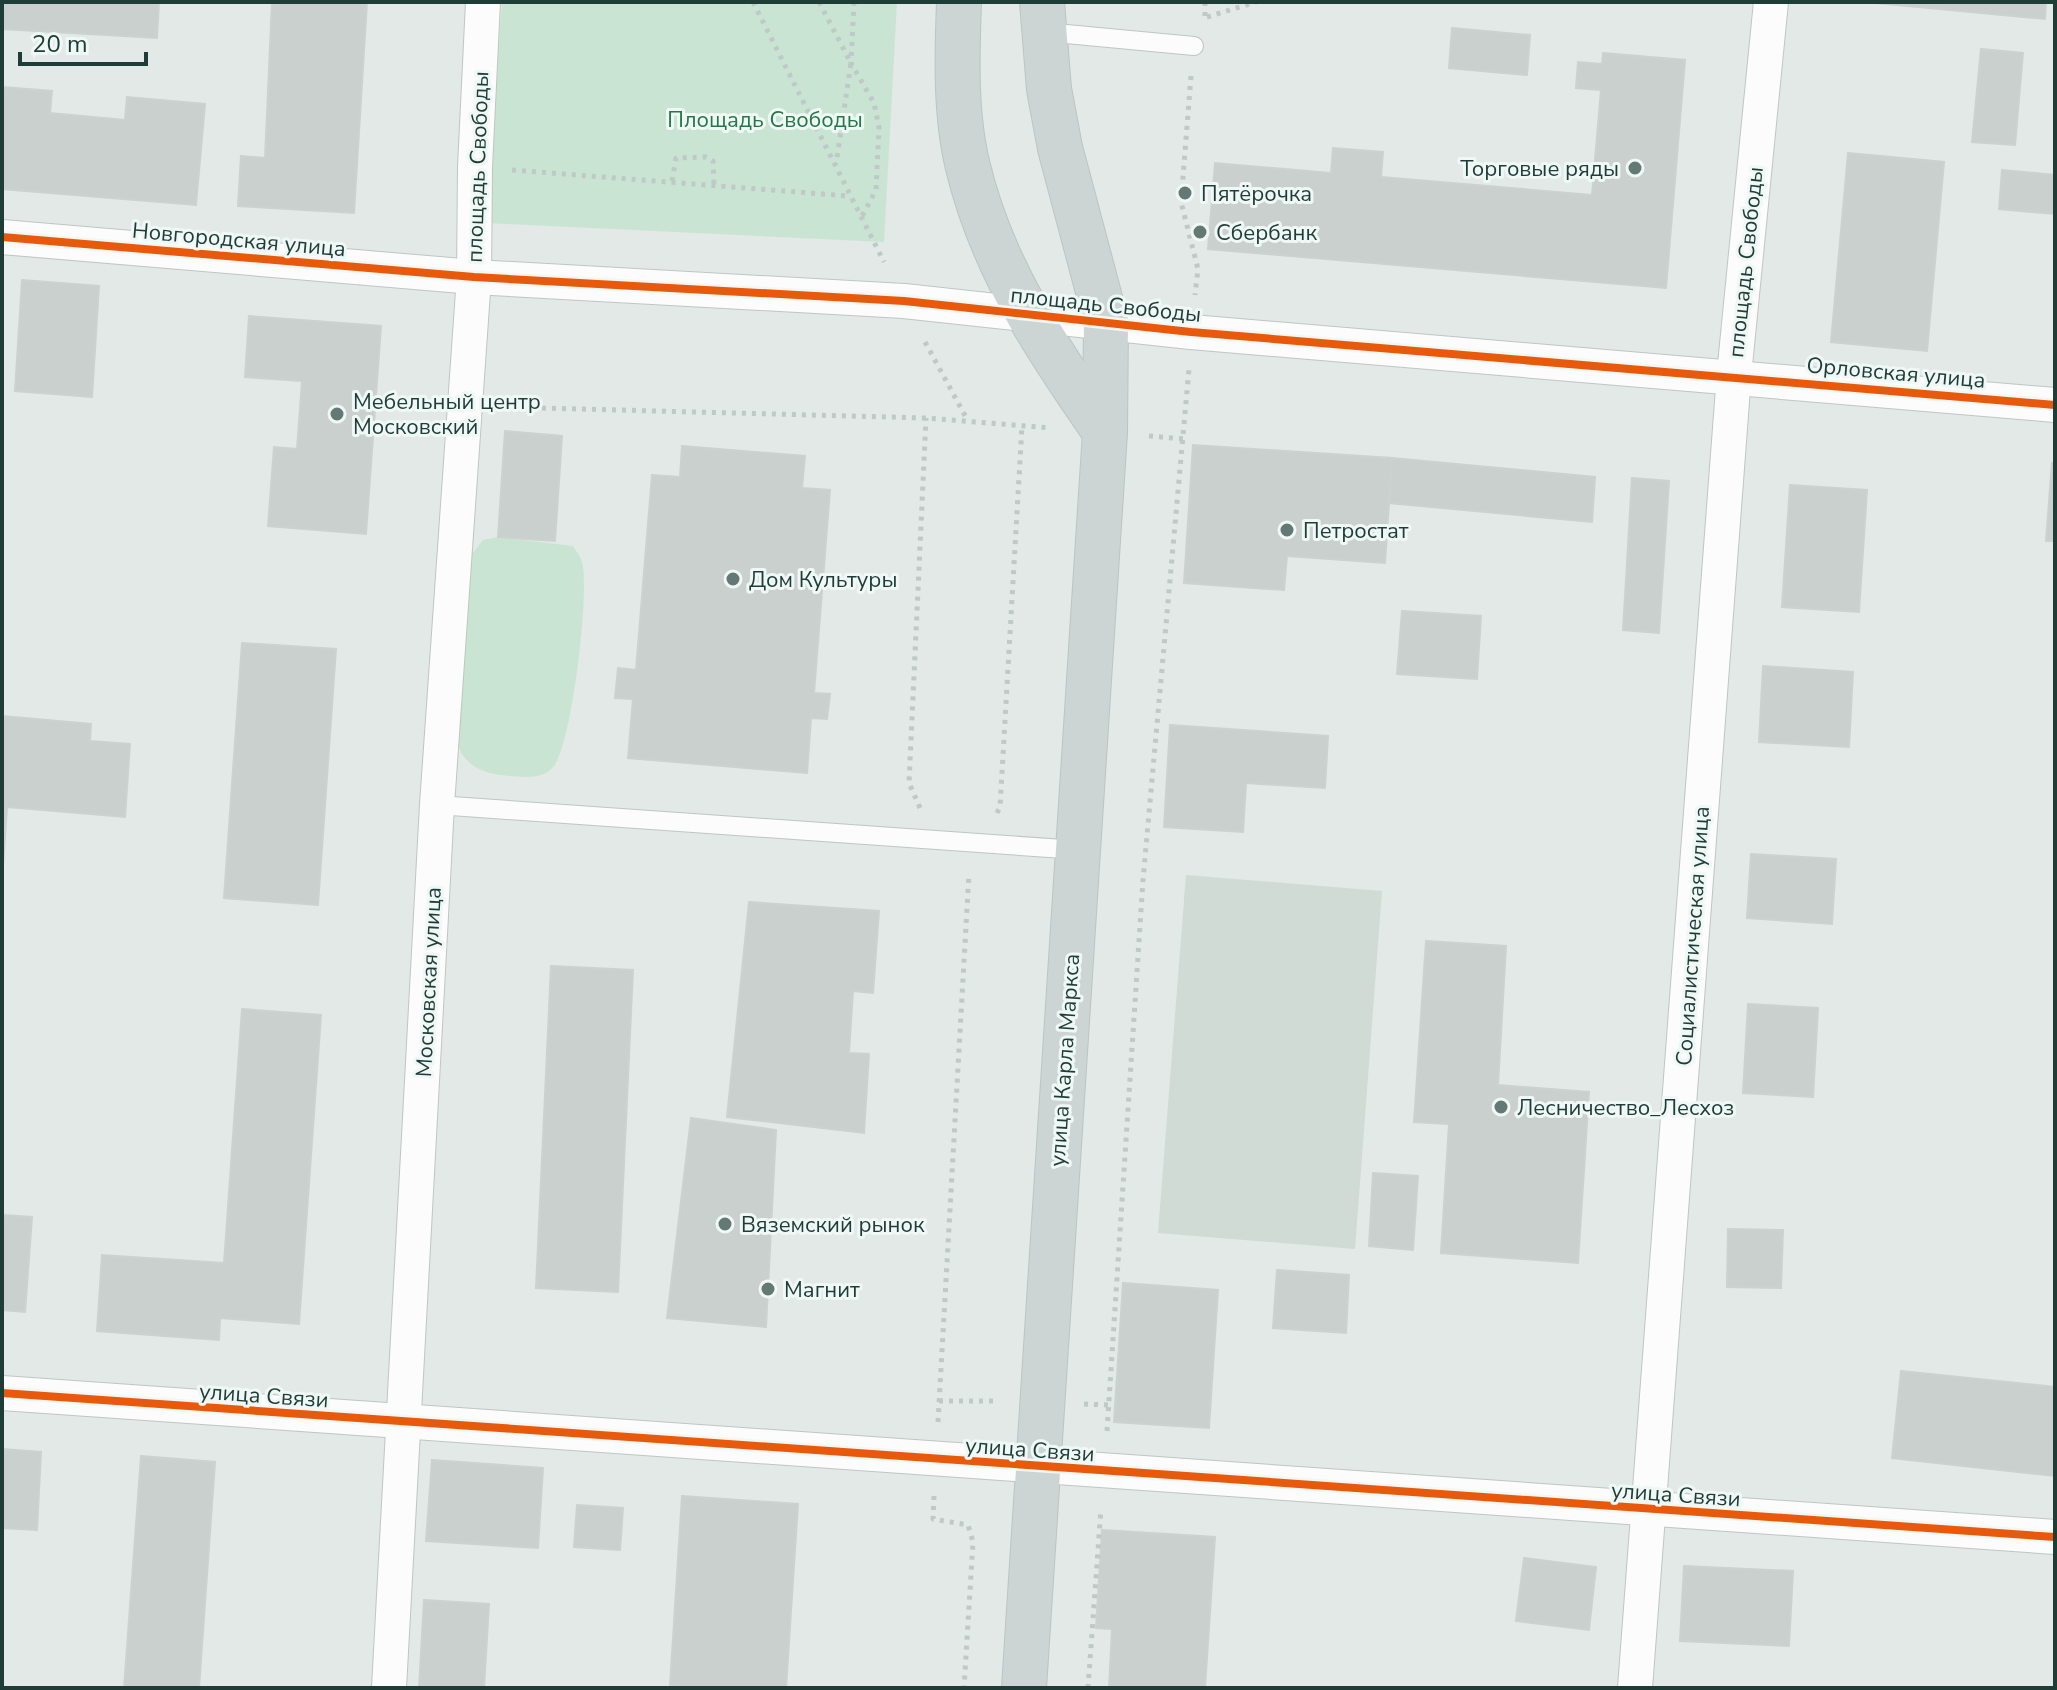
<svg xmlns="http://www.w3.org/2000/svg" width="2057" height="1690" font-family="'Nunito Sans',sans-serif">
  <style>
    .built { fill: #d0dbd6 }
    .green { fill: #cae4d3 }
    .building { fill: #cad0ce; stroke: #cbd2cf; stroke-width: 2 }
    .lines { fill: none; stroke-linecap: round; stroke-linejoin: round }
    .service-casing { stroke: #bfc6c3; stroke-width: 20 }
    .minor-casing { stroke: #bfc6c3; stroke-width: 36 }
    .primary-casing { stroke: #bbc5c3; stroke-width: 46 }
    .path { stroke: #bfc9c7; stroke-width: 5; stroke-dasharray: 4 6; stroke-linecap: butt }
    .service { stroke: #fbfcfb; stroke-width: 18 }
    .minor { stroke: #fbfcfb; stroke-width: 34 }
    .primary { stroke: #ccd5d3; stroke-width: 44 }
    .cycleway-casing { stroke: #f0f8f5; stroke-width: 13 }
    .cycleway { stroke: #e8590c; stroke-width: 8 }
    .poi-dot { fill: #637974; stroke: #f0f8f5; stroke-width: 3 }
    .labels { text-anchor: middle; stroke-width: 6; stroke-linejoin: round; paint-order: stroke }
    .park-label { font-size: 22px; fill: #26774a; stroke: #f0f8f5 }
    .street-label { font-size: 22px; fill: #1f3d37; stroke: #f0f8f5 }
    .poi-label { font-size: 22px; fill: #1f3d37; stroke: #f0f8f5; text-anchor: start }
  </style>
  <rect width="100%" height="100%" fill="#e2e9e6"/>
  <polygon class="built" points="1186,875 1382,891 1355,1249 1158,1233"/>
  <g class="green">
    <polygon points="502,2 897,2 884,242 486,223"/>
    <path d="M498,537L573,546C576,551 581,557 582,562C590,592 572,742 554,766C543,780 525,777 509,776C492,774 477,772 465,758C439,729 467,594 472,554L483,540Z"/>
  </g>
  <g class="building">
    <polygon points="2,2 159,2 157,38 2,29"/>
    <polygon points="272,2 367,2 354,213 238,206 241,156 265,158"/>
    <polygon points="1865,2 2046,2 2045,19"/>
    <polygon points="1452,28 1530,35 1527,75 1449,68"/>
    <polygon points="1981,49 2023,53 2015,145 1972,142"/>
    <polygon points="1603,53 1685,60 1666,288 1208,249 1215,163 1331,173 1333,148 1383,152 1381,177 1592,195 1601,90 1576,88 1578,62 1602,64"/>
    <polygon points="2,87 52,91 50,113 125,120 127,97 205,104 196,205 2,189"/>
    <polygon points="1848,153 1944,162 1927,351 1831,342"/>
    <polygon points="2002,170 2055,175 2055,214 1999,209"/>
    <polygon points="22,280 99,286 92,397 15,391"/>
    <polygon points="249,316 381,326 366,534 268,526 274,447 297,449 302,381 245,377"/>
    <polygon points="505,431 562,436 555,541 498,537"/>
    <polygon points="1193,445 1392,458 1385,563 1287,556 1284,590 1184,583"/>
    <polygon points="682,446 805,456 802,488 830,490 814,693 830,694 827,719 811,718 807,773 628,758 633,699 615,698 618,668 636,670 652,475 680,477"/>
    <polygon points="1392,458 1595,477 1592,522 1389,503"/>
    <polygon points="2052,463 2055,464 2055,541 2046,541"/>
    <polygon points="1632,478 1669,481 1659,633 1623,630"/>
    <polygon points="1790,485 1867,490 1859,612 1782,607"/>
    <polygon points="1402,611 1481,616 1477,679 1397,674"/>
    <polygon points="242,643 336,649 318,905 224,898"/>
    <polygon points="1763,666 1853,672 1849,747 1759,742"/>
    <polygon points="2,716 91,724 90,741 130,744 125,817 7,807 2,881"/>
    <polygon points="1170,725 1328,736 1325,788 1246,783 1243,832 1164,827"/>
    <polygon points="1751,854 1836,859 1832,924 1747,918"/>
    <polygon points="749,902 879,911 873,993 853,991 849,1053 869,1054 864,1133 727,1117"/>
    <polygon points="1426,941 1506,946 1498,1085 1589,1092 1578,1263 1441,1253 1449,1124 1414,1122"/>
    <polygon points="551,966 633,970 618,1292 536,1288"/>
    <polygon points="1748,1004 1818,1008 1813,1097 1743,1093"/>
    <polygon points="242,1009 321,1015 299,1324 220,1318 219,1340 97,1331 102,1255 224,1263"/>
    <polygon points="691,1118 776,1130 766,1327 667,1318"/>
    <polygon points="1373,1173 1418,1176 1413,1250 1369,1246"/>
    <polygon points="2,1215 32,1217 25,1312 2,1310"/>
    <polygon points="1728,1229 1783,1230 1781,1288 1727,1287"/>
    <polygon points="1277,1270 1349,1275 1346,1333 1273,1328"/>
    <polygon points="1123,1283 1218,1290 1209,1428 1114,1422"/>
    <polygon points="1901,1371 2055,1387 2055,1476 1892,1458"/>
    <polygon points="2,1449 41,1452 37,1530 2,1528"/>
    <polygon points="141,1456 215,1462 199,1688 124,1688"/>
    <polygon points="432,1460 543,1468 538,1548 426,1541"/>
    <polygon points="682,1496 798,1504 786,1688 670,1686"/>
    <polygon points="577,1505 623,1508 620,1550 574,1547"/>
    <polygon points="1102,1530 1215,1537 1205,1688 1109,1688 1112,1629 1096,1628"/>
    <polygon points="1524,1558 1596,1567 1589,1630 1516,1621"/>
    <polygon points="1684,1566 1793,1571 1789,1646 1680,1641"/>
    <polygon points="424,1600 489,1604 484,1688 419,1688"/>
  </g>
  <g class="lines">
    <defs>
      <g id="service">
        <polyline points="1045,32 1194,46"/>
        <polyline points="437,805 1078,850"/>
      </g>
      <g id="minor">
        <polyline points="2,237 474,277 904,301 1191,332 2055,405"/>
        <polyline points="2,1393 2055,1537"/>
        <polyline points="389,1688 437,805 474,277 475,167 483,2"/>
        <polyline points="1635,1688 1734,375 1771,2"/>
      </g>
      <g id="primary">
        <path d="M959,2C957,55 955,115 968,167C992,267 1047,349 1105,432"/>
        <polyline points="1024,1688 1105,432 1106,321 1060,148 1049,89 1042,2"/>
      </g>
    </defs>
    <use href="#service" class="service-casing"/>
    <use href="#minor" class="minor-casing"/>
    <use href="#primary" class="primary-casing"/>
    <g class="path">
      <polyline points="753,2 884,262"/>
      <polyline points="819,2 851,63 836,164"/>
      <polyline points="854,2 851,63 874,103 879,127 876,190 861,218"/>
      <polyline points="1205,2 1205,20"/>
      <polyline points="1207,17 1256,2"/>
      <polyline points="1191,76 1181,202 1198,269 1195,295"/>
      <polyline points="512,170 849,196"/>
      <polyline points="672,181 676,158 706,157 713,161 714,185"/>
      <polyline points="925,342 968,421"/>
      <polyline points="502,407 926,418 1051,428"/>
      <polyline points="1149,436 1185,439"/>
      <polyline points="920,808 909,783 926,418"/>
      <polyline points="997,813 1000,807 1022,426"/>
      <polyline points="939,1401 998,1401"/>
      <polyline points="1084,1404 1108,1405"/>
      <polyline points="938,1422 969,873"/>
      <polyline points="1107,1431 1143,880 1189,369"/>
      <polyline points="934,1496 933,1519 968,1525 973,1542 964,1688"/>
      <polyline points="1088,1688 1101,1509"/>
    </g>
    <use href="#service" class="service"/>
    <use href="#minor" class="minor"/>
    <use href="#primary" class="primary"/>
    <defs>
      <g id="cycleway">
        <polyline points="2,237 474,277 904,301 1191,332 2055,405"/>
        <polyline points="2,1393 2055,1537"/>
      </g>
    </defs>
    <use href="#cycleway" class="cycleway-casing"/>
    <use href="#cycleway" class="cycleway"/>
  </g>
  <g class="poi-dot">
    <circle cx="1635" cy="168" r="8"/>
    <circle cx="1185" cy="193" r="8"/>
    <circle cx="1200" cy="232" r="8"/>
    <circle cx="337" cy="414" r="8"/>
    <circle cx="1287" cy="530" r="8"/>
    <circle cx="733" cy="579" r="8"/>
    <circle cx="1501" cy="1107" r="8"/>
    <circle cx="725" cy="1224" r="8"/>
    <circle cx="768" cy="1289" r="8"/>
  </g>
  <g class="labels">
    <g class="park-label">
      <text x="765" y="127">Площадь Свободы</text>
    </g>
    <g class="street-label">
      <text transform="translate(477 167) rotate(-88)" y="8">площадь Свободы</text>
      <text transform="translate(239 239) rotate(5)" y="8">Новгородская улица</text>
      <text transform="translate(1745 262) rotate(-84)" y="8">площадь Свободы</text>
      <text transform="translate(1106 304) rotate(6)" y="8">площадь Свободы</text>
      <text transform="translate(1896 372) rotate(5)" y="8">Орловская улица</text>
      <text transform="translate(1692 936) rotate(-86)" y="8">Социалистическая улица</text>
      <text transform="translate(428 982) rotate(-87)" y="8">Московская улица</text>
      <text transform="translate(1064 1060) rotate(-86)" y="8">улица Карла Маркса</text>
      <text transform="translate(264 1395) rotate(4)" y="8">улица Связи</text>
      <text transform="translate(1030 1449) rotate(4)" y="8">улица Связи</text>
      <text transform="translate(1676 1494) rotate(4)" y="8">улица Связи</text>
    </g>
    <g class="poi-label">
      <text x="1619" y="176" text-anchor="end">Торговые ряды</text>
      <text x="1201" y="201">Пятёрочка</text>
      <text x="1216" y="240">Сбербанк</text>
      <text x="353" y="409">Мебельный центр<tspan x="353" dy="25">Московский</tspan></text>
      <text x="1303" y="538">Петростат</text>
      <text x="749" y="587">Дом Культуры</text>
      <text x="1517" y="1115">Лесничество_Лесхоз</text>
      <text x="741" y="1232">Вяземский рынок</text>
      <text x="784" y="1297">Магнит</text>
    </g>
  </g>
  <rect width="2057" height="1690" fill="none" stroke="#1f3d37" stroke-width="8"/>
  <path d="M20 52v12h126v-12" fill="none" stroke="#1f3d37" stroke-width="4"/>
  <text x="32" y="52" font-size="24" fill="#1f3d37" stroke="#f0f8f5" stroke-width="6" paint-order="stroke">20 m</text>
</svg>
